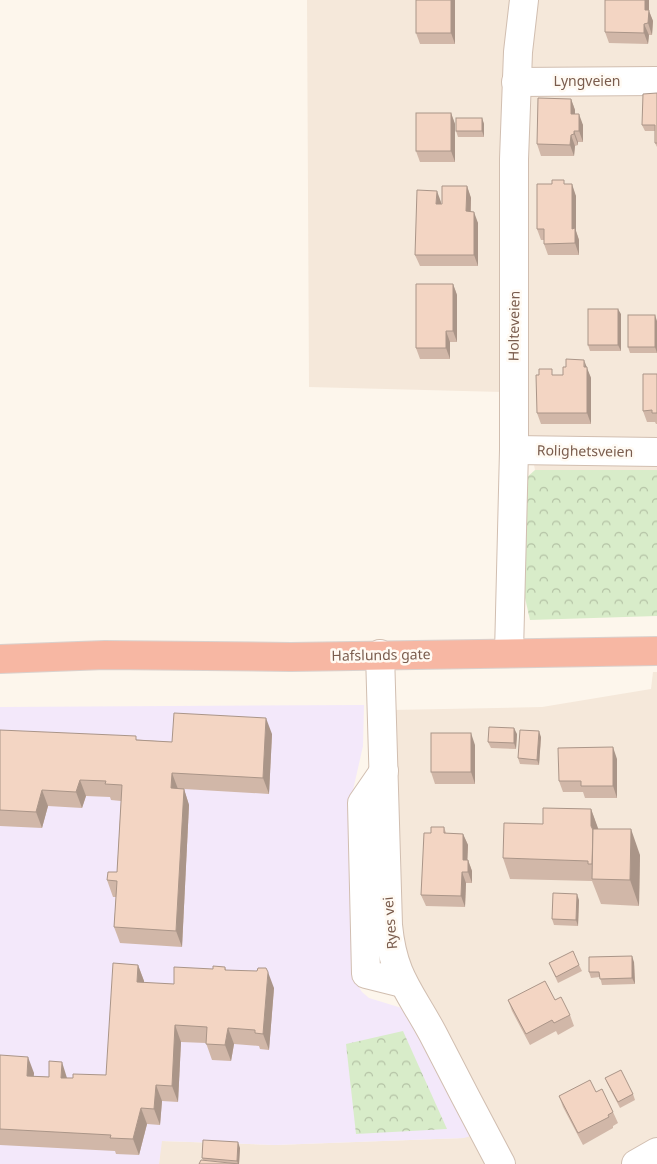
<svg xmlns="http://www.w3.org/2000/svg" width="657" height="1164" font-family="'Noto Sans',sans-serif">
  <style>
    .residential { fill: #f5e8da }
    .education { fill: #f3e8fa }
    .park { fill: url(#park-crowns) }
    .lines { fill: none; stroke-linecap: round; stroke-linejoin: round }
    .minor-casing { stroke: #d1beb0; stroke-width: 30 }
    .highway-casing { stroke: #dad1cd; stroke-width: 30 }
    .minor { stroke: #fff; stroke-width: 28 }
    .highway { stroke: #f7b7a3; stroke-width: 28 }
    .wall { fill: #d1b7a8 }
    .shaded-wall { fill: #aa9588 }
    .building { fill: #f3d5c3; stroke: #aa9588 }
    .labels { text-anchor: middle; stroke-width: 5; stroke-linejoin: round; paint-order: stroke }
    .street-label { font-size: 14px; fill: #7a5c4d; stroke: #fffaf3 }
  </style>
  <defs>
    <pattern id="park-crowns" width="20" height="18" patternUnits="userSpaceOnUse" patternTransform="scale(1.25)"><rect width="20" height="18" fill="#d8ecc9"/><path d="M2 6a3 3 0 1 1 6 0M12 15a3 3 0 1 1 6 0" fill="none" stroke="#b4c2a5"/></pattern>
  </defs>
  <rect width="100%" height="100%" fill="#fdf6ec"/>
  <g class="residential">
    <polygon points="307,0 657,0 657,470 535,470 525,418 502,392 309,387"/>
    <polygon points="653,672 657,672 657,1164 159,1164 161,1141 275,1145 464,1138 402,983 391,710 542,707 651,689"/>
  </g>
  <polygon class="education" points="364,705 363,746 351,799 352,976 362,992 369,998 405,1009 471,1136 464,1138 275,1145 162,1141 159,1164 0,1164 0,707"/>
  <g class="park">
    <polygon points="535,470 657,470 657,616 530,620 523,589 525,479"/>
    <polygon points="403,1031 447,1129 356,1134 346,1044"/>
  </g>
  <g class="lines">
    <defs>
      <g id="minor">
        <polyline points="516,82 657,81"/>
        <polyline points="514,450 657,452"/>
        <polyline points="509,653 514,450 514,159 518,52 524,0"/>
        <path d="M380,654L388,925C393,977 410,991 433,1034C455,1077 478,1121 501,1164"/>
        <polyline points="384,771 362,803 366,974 402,983"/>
        <polyline points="636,1164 657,1152"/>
      </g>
      <polyline id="highway" points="0,659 105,655 291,657 657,651"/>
    </defs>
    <use href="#minor" class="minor-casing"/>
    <use href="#highway" class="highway-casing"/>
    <use href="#minor" class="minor"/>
    <use href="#highway" class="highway"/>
  </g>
  <g class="wall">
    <polygon points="455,0 455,44 420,44 416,33"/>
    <polygon points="649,0 649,11 653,21 652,35 649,35 648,44 609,43 605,32"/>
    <polygon points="657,93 657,147 655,143 655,131 645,131 642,125"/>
    <polygon points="571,99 575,110 575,114 583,125 583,142 578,142 578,145 575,146 574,156 541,156 537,144"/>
    <polygon points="451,113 455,124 455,162 420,162 416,151"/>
    <polygon points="482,118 484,124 484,137 458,137 456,131"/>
    <polygon points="566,184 576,196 576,231 579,240 579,255 548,255 544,244 544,240 541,240 537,229"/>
    <polygon points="467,186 471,198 471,212 478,223 478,266 420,266 415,255 441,202 441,204 442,204"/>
    <polygon points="453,284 457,295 457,342 450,342 450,359 420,359 416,348"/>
    <polygon points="621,314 621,351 590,351 588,345"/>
    <polygon points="657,321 657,353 630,353 628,347"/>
    <polygon points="586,367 591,378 591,424 541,424 537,413 554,375 563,375"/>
    <polygon points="657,374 657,424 656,424 655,422 647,422 643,411"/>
    <polygon points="0,730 172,742 272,734 269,794 184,789 189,805 182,947 120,943 114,927 116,897 113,897 107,880 117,872 121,801 111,800 110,797 86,796 82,808 48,806 42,828 0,826"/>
    <polygon points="517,734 516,749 491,748 488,742"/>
    <polygon points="541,737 539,765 520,764 518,758"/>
    <polygon points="475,745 475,784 435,784 431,772"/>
    <polygon points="617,759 617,798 585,798 583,792 563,792 559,781"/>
    <polygon points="591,809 598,829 640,855 639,906 601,904 592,881 510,879 503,858"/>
    <polygon points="444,827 446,833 463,834 468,845 467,860 468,860 472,871 472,883 466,883 465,907 426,906 421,895 431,833"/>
    <polygon points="579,900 578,926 554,925 552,919"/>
    <polygon points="634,962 635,984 602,985 600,977 591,978 589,972"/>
    <polygon points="549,963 579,965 582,971 558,983"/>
    <polygon points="138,965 144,981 144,983 174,984 213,969 225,967 226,970 274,988 269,1050 260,1049 259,1046 234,1044 231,1061 212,1060 206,1043 181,1042 178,1102 162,1101 160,1125 147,1124 139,1155 116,1154 115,1151 0,1145 0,1055 34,1073 33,1076 73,1078 106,1075"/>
    <polygon points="508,1000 555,1000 570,1015 574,1026 558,1035 556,1031 530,1045 512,1011"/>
    <polygon points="605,1078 633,1094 635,1100 620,1108 607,1083"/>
    <polygon points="596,1092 613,1112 618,1123 613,1126 613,1128 583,1145 563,1107 559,1096"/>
    <polygon points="240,1148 239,1164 203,1160 202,1158"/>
  </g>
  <g class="shaded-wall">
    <polygon points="451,0 455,0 455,44 451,33"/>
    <polygon points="645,0 649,0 649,11 653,21 652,35 648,23 645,10"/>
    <polygon points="644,24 649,35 648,44 644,33"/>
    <polygon points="571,99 575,110 575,125 571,114"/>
    <polygon points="451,113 455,124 455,162 451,151"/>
    <polygon points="579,114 583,125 583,142 579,131"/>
    <polygon points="482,118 484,124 484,137 482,131"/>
    <polygon points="574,131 578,142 578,145 574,134"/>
    <polygon points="571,135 575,146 574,156 570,145"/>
    <polygon points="572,184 576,196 576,231 579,240 579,255 575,243 572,229"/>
    <polygon points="467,186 471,198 470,223 466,211"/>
    <polygon points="437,191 441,202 441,216 436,204"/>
    <polygon points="474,212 478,223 478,266 474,255"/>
    <polygon points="453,284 457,295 457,342 453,331"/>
    <polygon points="618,309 621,314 621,351 618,345"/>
    <polygon points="655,315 657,321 657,353 655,347"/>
    <polygon points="446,331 450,342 450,359 446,348"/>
    <polygon points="584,360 591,378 591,424 587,413"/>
    <polygon points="266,718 272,734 269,794 263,778"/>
    <polygon points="514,728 517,734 516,749 514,743"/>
    <polygon points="539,731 541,737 539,765 537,760"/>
    <polygon points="471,733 475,745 475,784 471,772"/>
    <polygon points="613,747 617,759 617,798 613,786"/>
    <polygon points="172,773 178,789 171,788"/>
    <polygon points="80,780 86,796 82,808 76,792"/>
    <polygon points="184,789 189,805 182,947 176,931"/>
    <polygon points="42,790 48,806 42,828 36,812"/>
    <polygon points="591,809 606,850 591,826"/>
    <polygon points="631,829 640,855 639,906 630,880"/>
    <polygon points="463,834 468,845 467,871 463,860"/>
    <polygon points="468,860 472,871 472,883 468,872"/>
    <polygon points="462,872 466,883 465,907 461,896"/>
    <polygon points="577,894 579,900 578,926 576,920"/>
    <polygon points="632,956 634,962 635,984 632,978"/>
    <polygon points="138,965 144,981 143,998 137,982"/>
    <polygon points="268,972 274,988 269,1050 263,1034"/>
    <polygon points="175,1025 181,1042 178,1102 172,1086"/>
    <polygon points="228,1028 234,1044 231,1061 225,1045"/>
    <polygon points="28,1057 34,1073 33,1092 27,1076"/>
    <polygon points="62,1062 67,1078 61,1078"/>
    <polygon points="156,1085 162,1101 160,1125 154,1109"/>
    <polygon points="141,1108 147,1124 139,1155 133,1139"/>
    <polygon points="238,1142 240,1148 239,1164 238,1164 237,1161"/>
  </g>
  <g class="building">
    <rect x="416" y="0" width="35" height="33"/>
    <polygon points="605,0 645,0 645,10 649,10 648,23 644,24 644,33 605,32"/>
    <polygon points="657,93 657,143 655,143 655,125 642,125 643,94"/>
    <polygon points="538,98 571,99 571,114 579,114 579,131 574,131 574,134 571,135 570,145 537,144"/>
    <rect x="416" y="113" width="35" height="38"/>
    <rect x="456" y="118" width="26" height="13"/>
    <polygon points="552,180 564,180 564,184 572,184 572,229 575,228 575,243 544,244 544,229 537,229 537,184 552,184"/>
    <polygon points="442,186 467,186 466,211 474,212 474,255 415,255 417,190 437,191 436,204 442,204"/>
    <polygon points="416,284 453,284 453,331 446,331 446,348 416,348"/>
    <rect x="588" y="309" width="30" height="36"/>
    <rect x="628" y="315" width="27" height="32"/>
    <polygon points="566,359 584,360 584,367 587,367 587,413 537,413 536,375 539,375 539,369 552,369 552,375 563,375 563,367 566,367"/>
    <polygon points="643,374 657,374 657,413 652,413 652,410 643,411"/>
    <polygon points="174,713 266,718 263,778 172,773 171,788 184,789 176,931 114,927 117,881 107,880 108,872 117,872 122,785 105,784 106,781 80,780 76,792 42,790 36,812 0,810 0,730 136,736 136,740 172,742"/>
    <polygon points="489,727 514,728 514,743 488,742"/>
    <polygon points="520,730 539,731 537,760 518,758"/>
    <rect x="431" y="733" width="40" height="39"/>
    <polygon points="613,747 613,786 581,786 581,781 559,781 558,748"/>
    <polygon points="543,808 591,809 591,826 593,830 592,864 588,864 588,861 503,858 504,823 543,824"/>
    <polygon points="431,827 444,827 444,833 463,834 463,860 468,860 468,872 462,872 461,896 421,895 424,833 431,833"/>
    <polygon points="593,829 631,829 630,880 592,879"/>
    <polygon points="553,893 577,894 576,920 552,919"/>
    <polygon points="573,951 579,965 556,977 549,963"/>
    <polygon points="632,956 632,978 600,979 599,972 589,972 589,957"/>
    <polygon points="113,963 138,965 137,982 174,984 174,967 213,969 213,966 225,967 225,970 257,971 258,968 266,968 268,972 263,1034 255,1033 255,1030 228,1028 225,1045 206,1044 207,1027 175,1025 172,1086 156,1085 154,1109 141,1108 133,1139 110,1138 111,1135 0,1129 0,1055 28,1057 27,1076 49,1077 49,1061 62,1062 61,1078 73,1078 73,1074 106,1075"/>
    <polygon points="545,981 555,1000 561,997 570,1015 554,1023 552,1020 526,1034 508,1000"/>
    <polygon points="621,1070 633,1094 618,1102 605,1078"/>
    <polygon points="590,1080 596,1092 602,1089 613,1112 608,1115 609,1117 578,1133 559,1096"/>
    <polygon points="203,1140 238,1142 237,1161 202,1158"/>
    <polygon points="201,1160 239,1164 199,1164"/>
  </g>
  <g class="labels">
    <g class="street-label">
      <text x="587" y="86">Lyngveien</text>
      <text transform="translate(514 326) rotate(-89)" y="5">Holteveien</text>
      <text transform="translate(585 451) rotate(1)" y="5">Rolighetsveien</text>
      <text transform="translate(381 655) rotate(-1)" y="5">Hafslunds gate</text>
      <text transform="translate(390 923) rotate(-95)" y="5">Ryes vei</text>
    </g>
  </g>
</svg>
